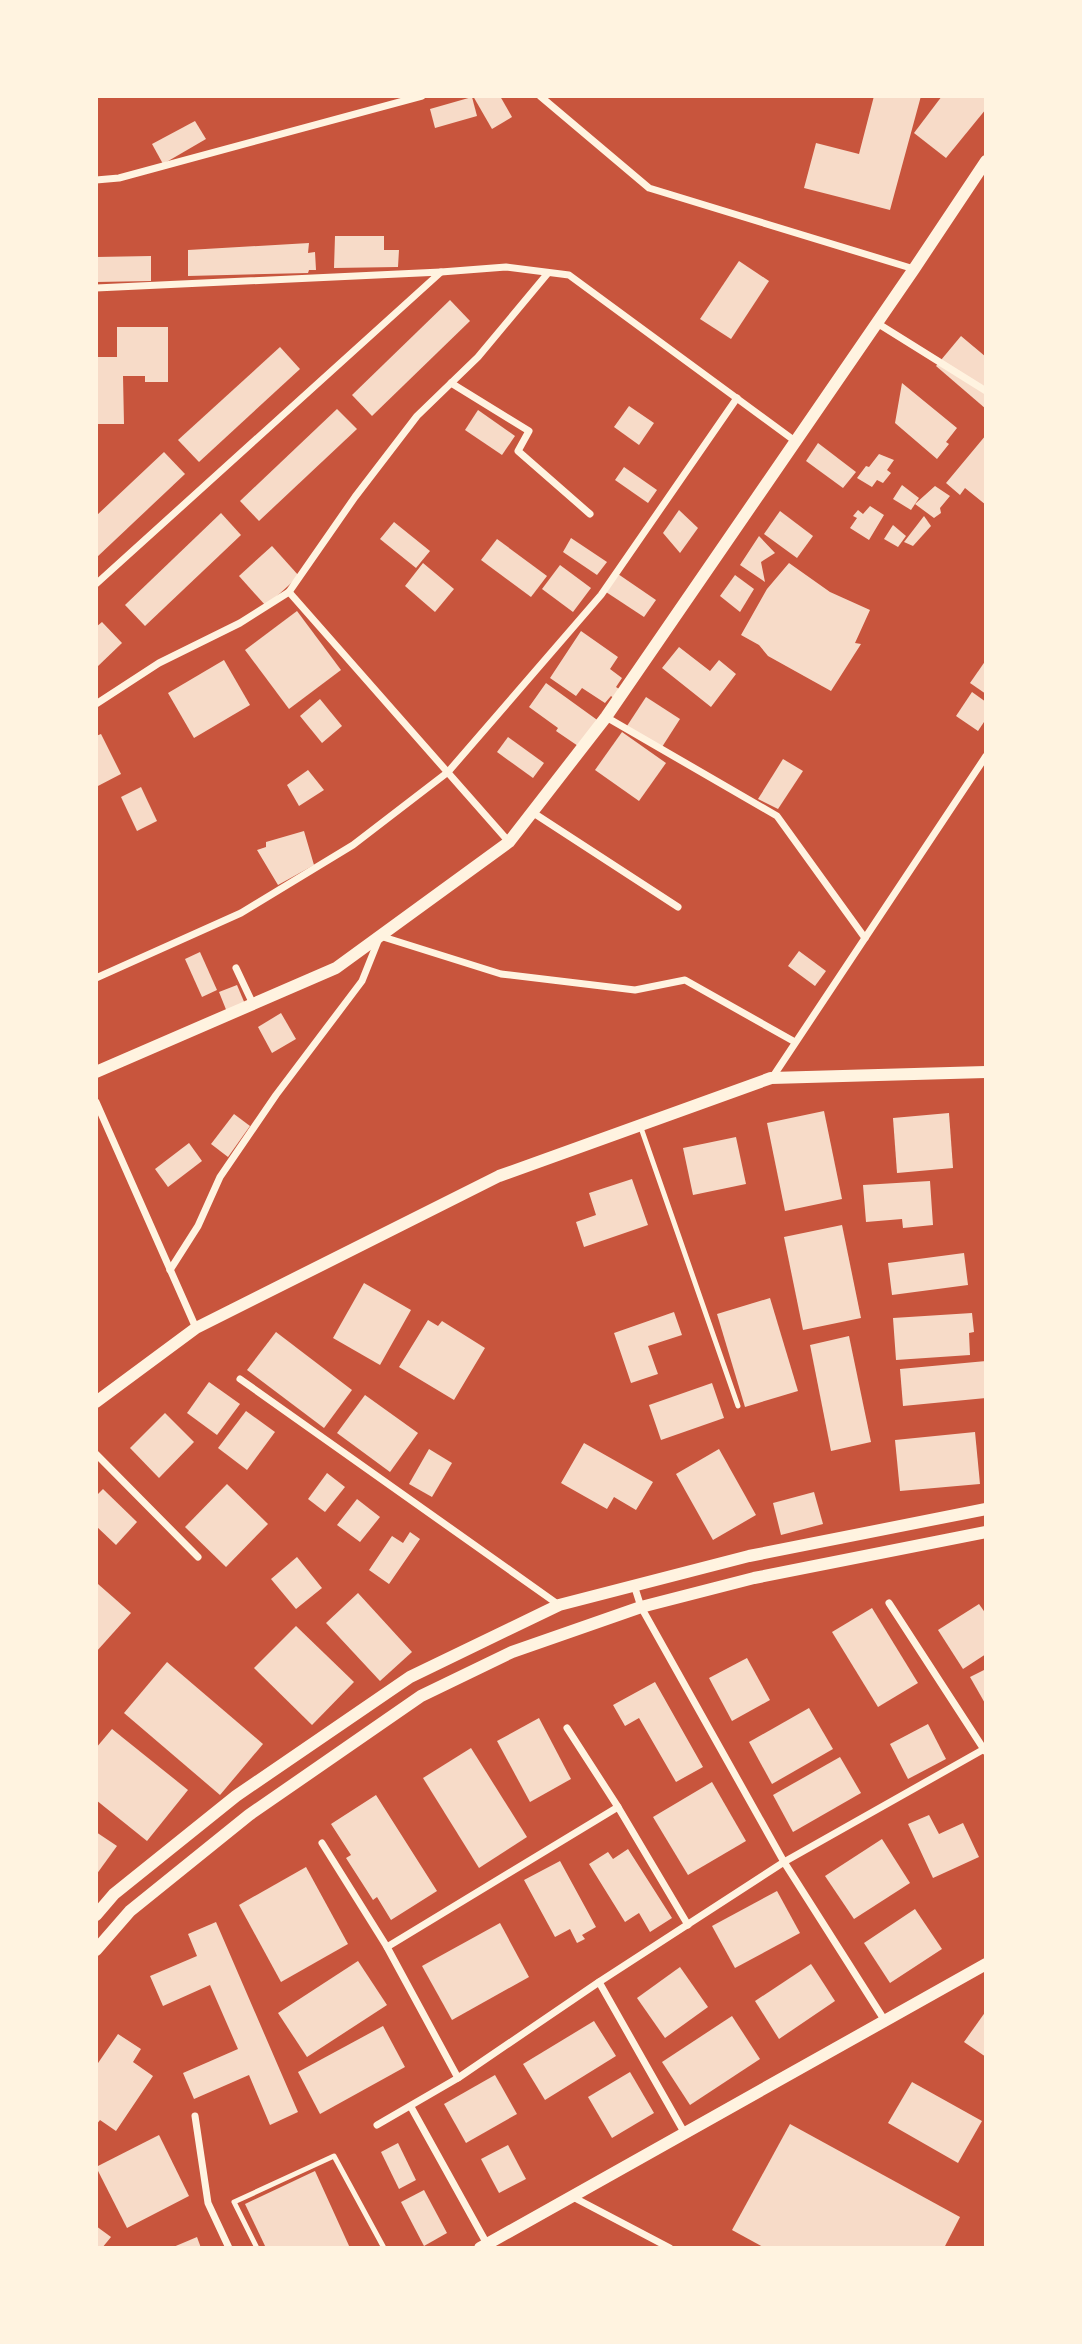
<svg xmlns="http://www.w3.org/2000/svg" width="1082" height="2344" font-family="'Space Grotesk',sans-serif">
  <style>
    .building { fill: #f7dbc8 }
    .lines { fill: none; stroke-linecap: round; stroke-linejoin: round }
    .service { stroke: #fff3e0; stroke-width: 5 }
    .minor { stroke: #fff3e0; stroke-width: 7 }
    .tertiary { stroke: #fff3e0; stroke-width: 12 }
  </style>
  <rect width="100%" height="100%" fill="#c8553d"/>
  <g class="building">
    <polygon points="473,96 500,96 512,117 492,129"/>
    <polygon points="874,96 921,96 890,210 804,188 816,143 859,154"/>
    <polygon points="942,96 986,96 986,109 946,158 914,133"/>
    <polygon points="472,97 477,116 435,128 430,109"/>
    <polygon points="195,121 206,139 163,164 152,144"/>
    <polygon points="335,236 384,236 384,250 399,250 398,267 334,268"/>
    <polygon points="309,243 308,253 315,252 316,270 309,270 308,273 188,276 188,250"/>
    <polygon points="151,256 151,281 96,282 96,257"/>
    <polygon points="739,261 769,281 731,339 700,319"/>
    <polygon points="450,300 470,321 372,416 352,395"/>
    <polygon points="117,327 168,327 168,382 145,382 145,376 123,376 124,424 96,424 96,357 117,357"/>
    <polygon points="961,336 986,357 986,409 936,366"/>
    <polygon points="280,347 300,369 199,462 178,440"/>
    <polygon points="902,383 957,428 946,442 949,444 937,459 895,423"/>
    <polygon points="629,406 654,423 639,445 614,427"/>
    <polygon points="337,409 357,429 259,521 240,501"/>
    <polygon points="478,410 515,436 502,455 465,430"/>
    <polygon points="986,435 986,505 965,488 960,495 946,483"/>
    <polygon points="818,443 856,472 843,488 806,461"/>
    <polygon points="164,452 185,474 96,558 96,516"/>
    <polygon points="879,454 894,460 887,470 891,473 883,483 877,480 872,487 857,478 866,466 869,467"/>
    <polygon points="624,467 657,490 648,503 615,480"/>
    <polygon points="902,485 919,498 911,510 893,499"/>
    <polygon points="935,486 950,496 940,508 941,513 934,518 915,504"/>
    <polygon points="870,506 884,515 869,540 850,528 857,518 853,516 858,510 863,514"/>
    <polygon points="679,510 698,528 680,553 663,533"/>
    <polygon points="780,511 813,536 797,558 764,534"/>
    <polygon points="221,513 241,535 145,626 125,605"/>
    <polygon points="924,516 931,526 913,546 904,542"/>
    <polygon points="394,522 430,551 416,568 380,539"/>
    <polygon points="893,525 906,536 898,547 884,539"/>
    <polygon points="759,536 775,553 761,562 765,582 740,565"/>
    <polygon points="571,538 607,562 597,575 563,552"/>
    <polygon points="497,539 547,576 531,597 481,560"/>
    <polygon points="272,546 299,576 266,606 239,576"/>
    <polygon points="423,563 454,589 435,612 405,586"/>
    <polygon points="789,563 830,592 870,610 855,643 861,644 831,691 768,656 759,645 741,635 767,589"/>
    <polygon points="560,565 591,588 573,612 542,589"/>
    <polygon points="618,574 656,600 644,617 606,592"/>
    <polygon points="735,575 754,589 740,612 720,596"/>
    <polygon points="297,611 341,670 289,709 245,650"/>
    <polygon points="102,622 122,643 96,668 96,627"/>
    <polygon points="581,631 618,657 610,669 622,678 616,687 622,691 616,700 611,696 605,703 582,688 576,696 550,678"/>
    <polygon points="679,647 710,671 719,660 736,674 711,707 662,668"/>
    <polygon points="224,660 250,705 194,738 168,693"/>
    <polygon points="986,660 986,694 970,683"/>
    <polygon points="546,683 600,722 581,748 556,731 558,728 529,707"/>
    <polygon points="972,692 986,702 986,719 978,731 956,716"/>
    <polygon points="646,697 680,719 662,747 627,726"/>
    <polygon points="320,699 342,726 322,743 300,716"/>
    <polygon points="622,732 666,763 639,801 595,770"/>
    <polygon points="101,734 121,774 96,787 96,736"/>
    <polygon points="508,737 544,763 533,778 497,752"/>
    <polygon points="783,759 803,771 778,809 758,799"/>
    <polygon points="308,770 324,790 299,806 287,785"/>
    <polygon points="141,787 157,821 137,831 121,797"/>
    <polygon points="304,831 314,865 278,885 257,850 266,847 266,842"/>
    <polygon points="799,951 826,971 815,986 788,966"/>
    <polygon points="200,952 217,990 202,997 185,959"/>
    <polygon points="237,985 245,1004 227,1012 219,992"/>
    <polygon points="281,1013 296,1039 272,1053 258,1027"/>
    <polygon points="824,1111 842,1199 785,1211 767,1123"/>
    <polygon points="949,1113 953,1168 897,1173 893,1118"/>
    <polygon points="234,1114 250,1126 228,1157 211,1144"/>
    <polygon points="736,1137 746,1184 693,1195 683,1148"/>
    <polygon points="189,1143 202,1161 168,1187 155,1169"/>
    <polygon points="632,1179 648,1225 584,1247 576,1222 596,1215 589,1193"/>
    <polygon points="930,1181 933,1225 903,1228 902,1219 866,1222 863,1185"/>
    <polygon points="842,1225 861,1318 803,1330 784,1237"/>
    <polygon points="964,1253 968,1285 892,1295 888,1263"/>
    <polygon points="364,1283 411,1310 380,1365 333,1338"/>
    <polygon points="770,1298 798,1391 745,1407 717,1314"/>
    <polygon points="674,1312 682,1335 648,1346 658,1374 631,1383 614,1333"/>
    <polygon points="972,1313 974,1332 969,1333 970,1355 896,1360 893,1318"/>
    <polygon points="428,1320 438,1326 442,1321 485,1348 454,1400 399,1367"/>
    <polygon points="276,1332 352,1390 324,1428 247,1370"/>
    <polygon points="849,1336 871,1442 831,1451 810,1345"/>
    <polygon points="986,1361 986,1398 903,1406 900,1369"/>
    <polygon points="209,1382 240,1404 217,1435 187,1413"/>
    <polygon points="712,1383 724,1418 661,1440 649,1405"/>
    <polygon points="365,1395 418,1433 390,1472 337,1433"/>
    <polygon points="246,1411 275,1432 247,1470 218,1448"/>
    <polygon points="165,1413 194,1442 159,1478 130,1448"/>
    <polygon points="975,1432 980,1484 900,1491 895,1440"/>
    <polygon points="584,1443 653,1482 636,1510 614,1497 607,1509 561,1483"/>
    <polygon points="429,1449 452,1463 432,1497 409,1484"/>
    <polygon points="719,1449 756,1515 713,1540 676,1474"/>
    <polygon points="327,1473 345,1487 325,1512 308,1499"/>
    <polygon points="227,1484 268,1524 226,1567 185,1527"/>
    <polygon points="103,1489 137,1522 116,1545 96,1526 96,1496"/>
    <polygon points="814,1492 823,1524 781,1535 773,1503"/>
    <polygon points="357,1499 380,1517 360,1542 337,1525"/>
    <polygon points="410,1532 420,1539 389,1584 369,1570 392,1536 403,1543"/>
    <polygon points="297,1557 322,1588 296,1609 271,1579"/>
    <polygon points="98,1584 131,1613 96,1652 96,1586"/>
    <polygon points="358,1593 412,1652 380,1681 326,1623"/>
    <polygon points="979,1604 986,1614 986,1654 963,1669 938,1630"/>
    <polygon points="872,1608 918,1683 878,1707 832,1632"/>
    <polygon points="296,1626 354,1682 312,1725 254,1668"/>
    <polygon points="747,1658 770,1700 732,1721 709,1678"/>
    <polygon points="167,1662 263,1744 220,1795 124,1713"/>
    <polygon points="986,1669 986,1705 970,1677"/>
    <polygon points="655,1682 703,1767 676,1782 639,1718 625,1726 613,1705"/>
    <polygon points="809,1708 833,1749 772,1784 749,1742"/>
    <polygon points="539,1718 571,1779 530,1802 497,1741"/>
    <polygon points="928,1724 946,1759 908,1779 890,1744"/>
    <polygon points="112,1729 188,1790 147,1841 96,1800 96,1748"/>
    <polygon points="471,1748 527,1837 479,1868 423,1778"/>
    <polygon points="840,1757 861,1793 793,1832 773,1795"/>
    <polygon points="712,1782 746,1841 688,1875 653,1817"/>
    <polygon points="376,1795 437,1891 391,1920 377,1897 373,1900 346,1858 351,1855 331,1824"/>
    <polygon points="929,1815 939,1834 963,1823 979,1857 933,1878 908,1824"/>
    <polygon points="96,1832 117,1846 96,1875"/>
    <polygon points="882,1839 910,1883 854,1919 825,1876"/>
    <polygon points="628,1849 672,1918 650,1932 639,1913 625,1922 589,1864 608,1852 613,1859"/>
    <polygon points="560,1861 596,1927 582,1935 585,1939 577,1943 570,1929 555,1937 524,1880"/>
    <polygon points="306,1867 348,1944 281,1982 239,1905"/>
    <polygon points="777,1891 800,1933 735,1968 712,1926"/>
    <polygon points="915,1909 942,1949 890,1983 864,1943"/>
    <polygon points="216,1922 298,2112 270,2125 249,2075 194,2099 183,2073 238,2049 210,1985 163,2006 150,1976 197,1956 188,1934"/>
    <polygon points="500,1923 529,1977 452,2020 422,1966"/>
    <polygon points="358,1961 387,2005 307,2057 278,2013"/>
    <polygon points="811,1964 835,2001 779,2039 755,2001"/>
    <polygon points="680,1967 708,2007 665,2038 637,1998"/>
    <polygon points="986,2011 986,2057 964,2042"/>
    <polygon points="732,2016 760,2059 690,2105 662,2062"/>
    <polygon points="594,2021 616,2056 545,2100 523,2064"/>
    <polygon points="383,2026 405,2067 320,2114 298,2072"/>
    <polygon points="118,2034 141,2049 133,2062 153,2076 116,2131 100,2120 96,2125 96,2066"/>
    <polygon points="630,2072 654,2113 612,2138 588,2097"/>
    <polygon points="495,2075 517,2114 466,2143 444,2104"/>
    <polygon points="912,2082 982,2121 958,2163 888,2123"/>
    <polygon points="790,2124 960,2217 944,2248 765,2248 732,2230"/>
    <polygon points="159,2135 189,2196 127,2228 96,2167"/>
    <polygon points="398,2143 416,2180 399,2189 381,2152"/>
    <polygon points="508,2145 526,2179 499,2193 481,2159"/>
    <polygon points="315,2171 350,2248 266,2248 245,2204"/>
    <polygon points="424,2190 447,2233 424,2246 401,2202"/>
    <polygon points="96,2226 111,2237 102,2248 96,2248"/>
    <polygon points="197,2237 201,2248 171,2248"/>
  </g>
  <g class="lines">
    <g class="service">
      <polyline points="640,1125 738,1406"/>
      <polyline points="257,2248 234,2202 334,2156 384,2248"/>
    </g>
    <g class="minor">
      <polyline points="540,96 649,188 914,269"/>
      <polyline points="96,180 119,178 422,96"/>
      <polyline points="441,272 506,267 569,275 795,441"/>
      <polyline points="96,288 441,272 96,584"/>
      <polyline points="877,323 986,391"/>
      <polyline points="451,383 529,431 518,451 590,514"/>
      <polyline points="289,592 509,842"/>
      <polyline points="96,704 159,663 240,623 289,592 355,497 417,416 478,357 548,273"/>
      <polyline points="606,717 777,816 865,938"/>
      <polyline points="532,812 678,907"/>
      <polyline points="236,968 253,1004"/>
      <polyline points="96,978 241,913 353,845 448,772 601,595 737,398"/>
      <polyline points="772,1078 986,756"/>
      <polyline points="96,1102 196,1328"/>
      <polyline points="170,1270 198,1226 220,1177 276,1095 362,981 380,936 501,974 635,990 685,980 795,1042"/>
      <polyline points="240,1379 559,1605"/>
      <polyline points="96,1454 198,1557"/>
      <polyline points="634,1585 641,1607 784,1862 885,2021"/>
      <polyline points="889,1603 985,1751"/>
      <polyline points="567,1728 618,1807 688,1925"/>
      <polyline points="322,1843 387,1947 458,2078"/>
      <polyline points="387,1947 618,1807"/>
      <polyline points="599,1982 684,2132"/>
      <polyline points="411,2107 487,2244"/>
      <polyline points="195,2116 208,2203 229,2248"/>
      <polyline points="377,2125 458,2078 599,1982 784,1862 986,1748"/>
      <polyline points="571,2196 670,2248"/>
    </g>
    <g class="tertiary">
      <polyline points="96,1072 336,968 509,842 606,717 914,269 986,161"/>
      <polyline points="96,1402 196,1328 499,1176 771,1078 986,1072"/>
      <polyline points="96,1915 114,1894 236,1796 410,1677 559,1605 749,1556 986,1509"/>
      <polyline points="96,1950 130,1911 249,1815 421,1696 512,1652 641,1607 754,1578 986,1532"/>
      <polyline points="480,2248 986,1964"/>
    </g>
  </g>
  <rect width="1082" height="2344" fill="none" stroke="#fff3e0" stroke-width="196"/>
</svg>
